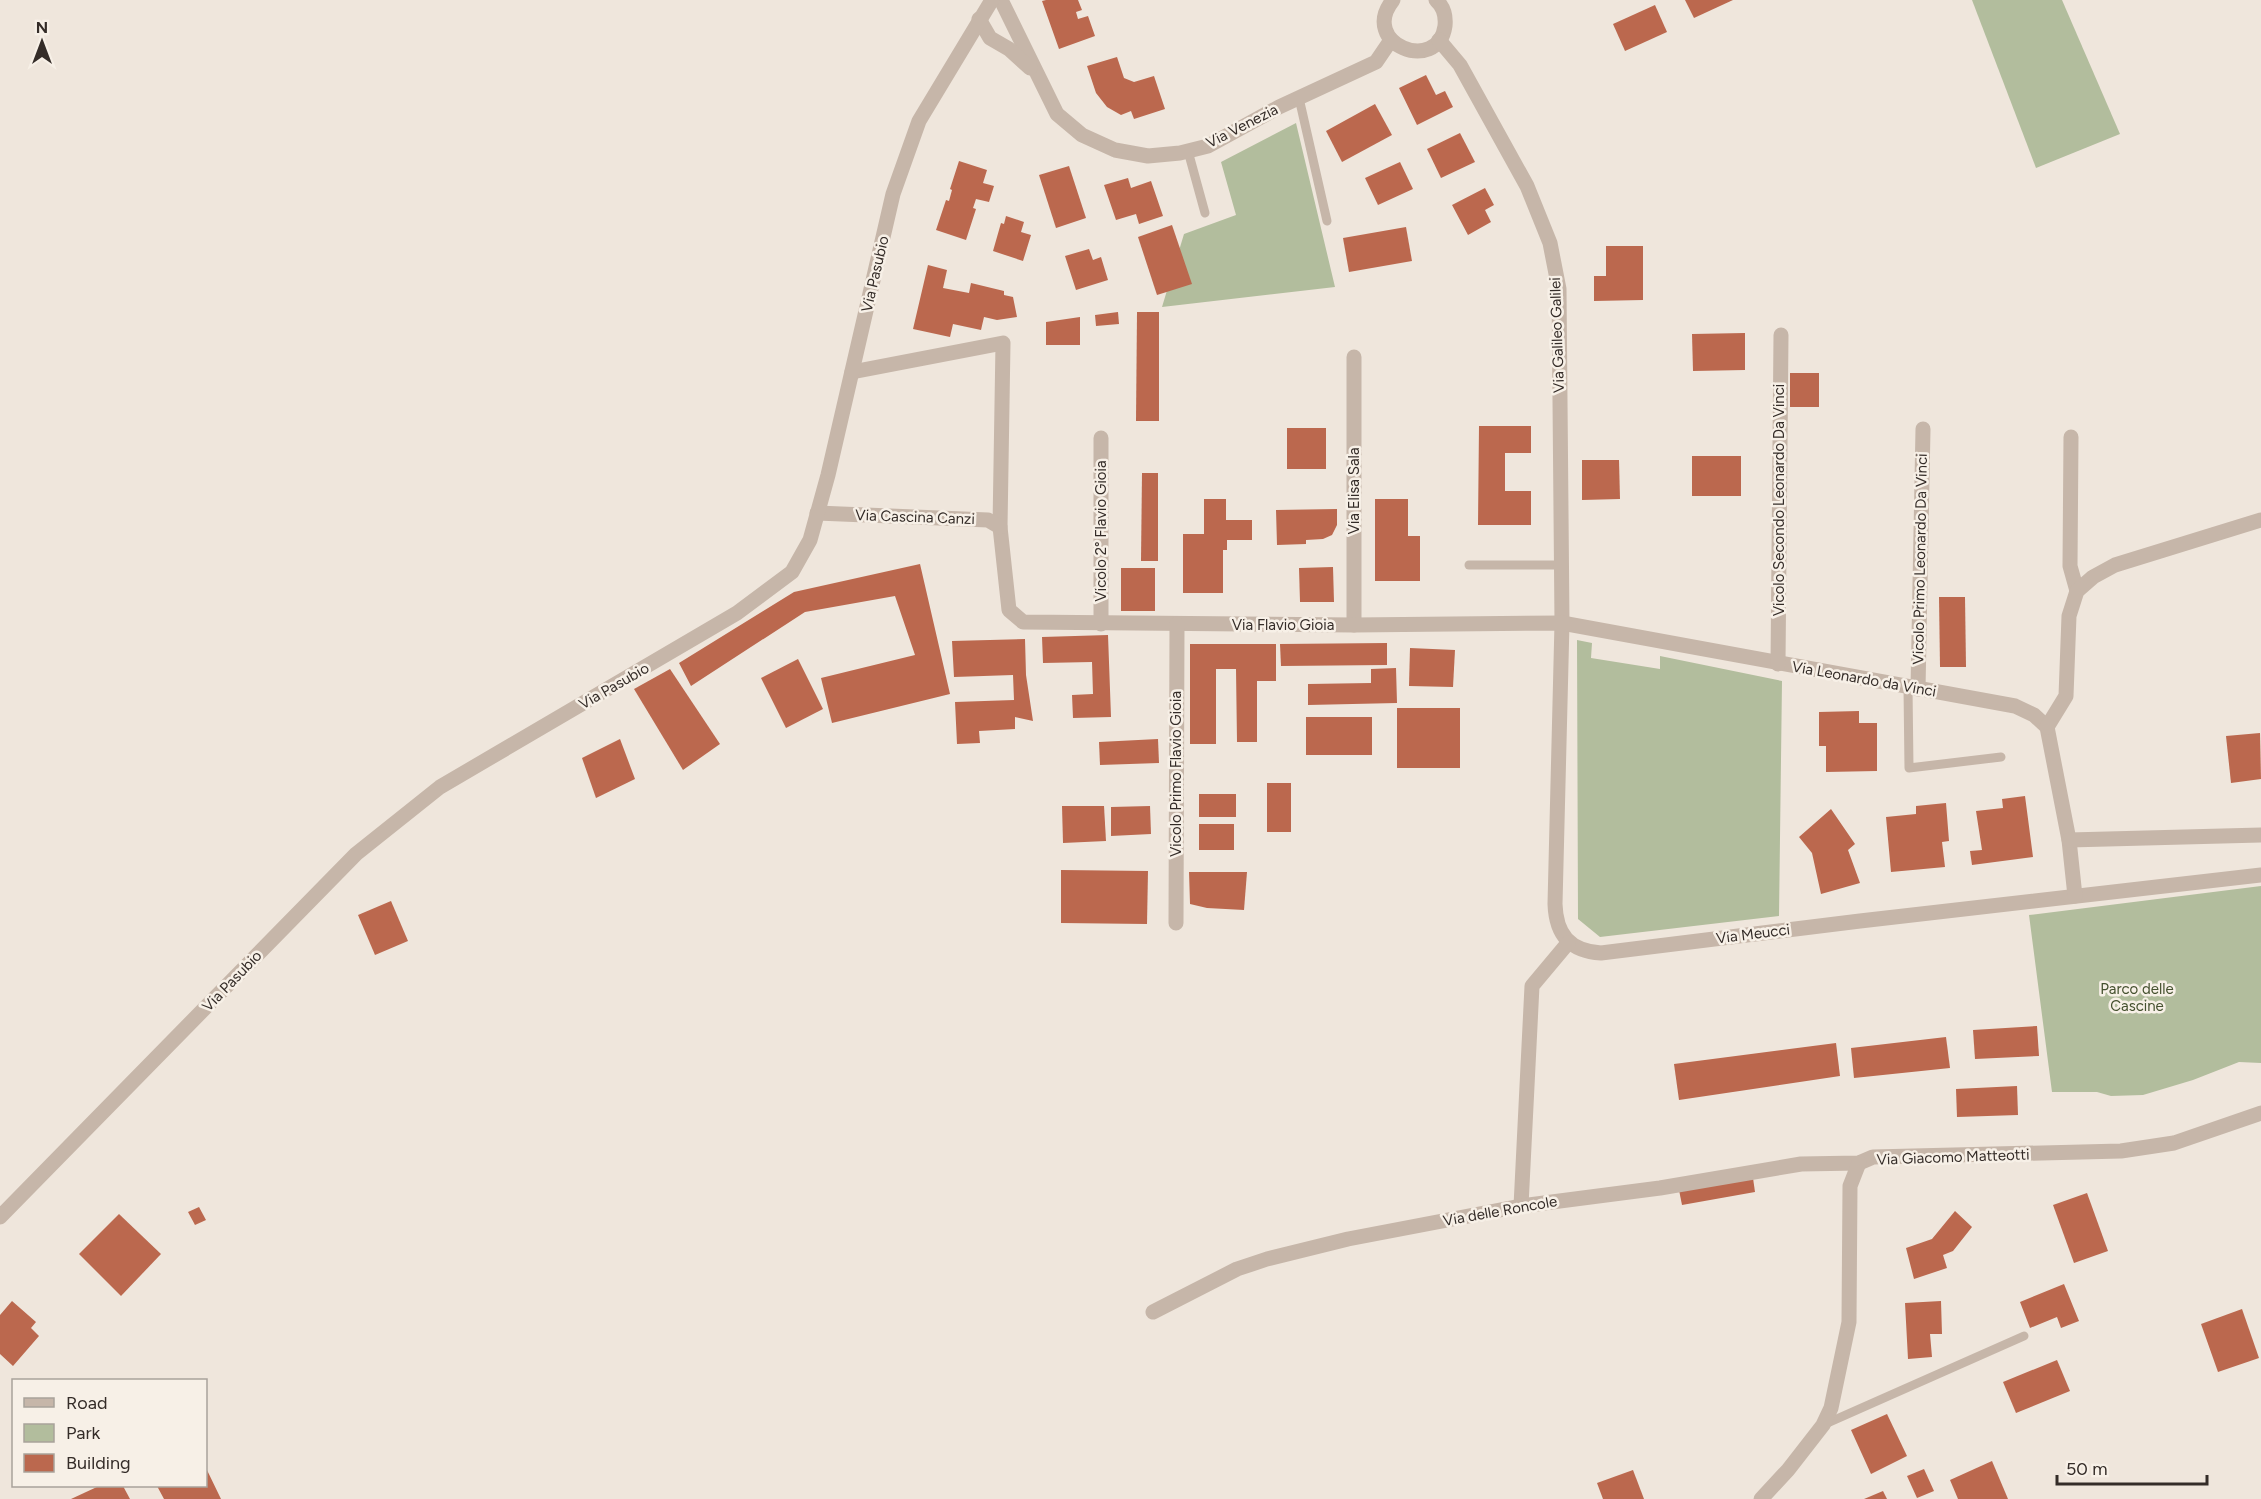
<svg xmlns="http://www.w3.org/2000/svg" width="2261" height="1499" font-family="Figtree,sans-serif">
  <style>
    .green { fill: #b2bd9d }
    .building { fill: #bb684e }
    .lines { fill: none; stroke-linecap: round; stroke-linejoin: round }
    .service { stroke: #c6b6a9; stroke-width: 9 }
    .minor { stroke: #c6b6a9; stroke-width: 15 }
    .labels { text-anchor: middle; stroke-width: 5; stroke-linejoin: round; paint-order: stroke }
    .street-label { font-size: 15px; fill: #342c28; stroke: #f7f0e7 }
    .park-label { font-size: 15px; fill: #44502e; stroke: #f7f0e7 }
  </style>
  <rect width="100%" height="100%" fill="#efe6dc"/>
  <g class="green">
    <polygon points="1972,0 2062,0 2120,134 2036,168"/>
    <polygon points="1296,123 1335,287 1162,307 1184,234 1236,215 1221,162"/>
    <polygon points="1577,640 1592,643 1591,658 1660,669 1660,656 1782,681 1779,916 1600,937 1578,919"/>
    <polygon points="2261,886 2261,1063 2239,1062 2193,1080 2143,1095 2111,1096 2097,1092 2052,1092 2029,915"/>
  </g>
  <g class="building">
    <polygon points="1046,0 1078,0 1082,10 1076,12 1078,19 1088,16 1095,36 1059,49 1042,1"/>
    <polygon points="1685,0 1733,0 1694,18"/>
    <polygon points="1655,5 1667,32 1625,51 1613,24"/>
    <polygon points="1117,57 1124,78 1134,82 1154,76 1165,109 1134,119 1131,111 1121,115 1107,107 1096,93 1087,66"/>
    <polygon points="1426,75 1436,95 1445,91 1453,107 1417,125 1399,88"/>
    <polygon points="1375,104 1392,135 1342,162 1326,131"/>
    <polygon points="1460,133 1475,162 1441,178 1427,149"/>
    <polygon points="959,161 987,170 983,183 994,186 989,202 976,199 973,208 976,209 966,240 936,230 946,200 949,201 952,190 950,189"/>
    <polygon points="1400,162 1413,189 1378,205 1365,178"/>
    <polygon points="1069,166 1086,218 1056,228 1039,175"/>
    <polygon points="1128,178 1131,188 1151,181 1163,216 1139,224 1136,214 1116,220 1104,185"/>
    <polygon points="1485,188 1494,205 1485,210 1491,222 1468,235 1452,205"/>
    <polygon points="1006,216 1024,222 1021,232 1031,235 1023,261 993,251 1001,223 1004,224"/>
    <polygon points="1172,225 1192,284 1157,295 1138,237"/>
    <polygon points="1406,227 1412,261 1349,272 1343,238"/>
    <polygon points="1606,246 1643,246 1643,300 1594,301 1594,276 1606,276"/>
    <polygon points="1089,249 1093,260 1101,257 1108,280 1076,290 1065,256"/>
    <polygon points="928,265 947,270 943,288 969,293 971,283 1004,291 1004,295 1013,297 1017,317 997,320 984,317 981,330 953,324 950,337 913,329"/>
    <polygon points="1118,312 1119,324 1096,326 1095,315"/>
    <polygon points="1137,312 1159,312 1159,421 1136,421"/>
    <polygon points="1080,317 1080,345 1046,345 1046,322"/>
    <polygon points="1745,333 1745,370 1693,371 1692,334"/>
    <rect x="1790" y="373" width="29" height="34"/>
    <polygon points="1479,426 1531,426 1531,453 1505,453 1505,491 1531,491 1531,525 1478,525"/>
    <rect x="1287" y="428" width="39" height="41"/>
    <rect x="1692" y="456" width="49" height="40"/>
    <polygon points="1582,460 1619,460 1620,499 1582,500"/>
    <polygon points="1142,473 1158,473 1158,561 1141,561"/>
    <polygon points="1204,499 1226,499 1226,520 1252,520 1252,540 1227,540 1227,550 1223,550 1223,593 1183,593 1183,534 1204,534"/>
    <polygon points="1375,499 1408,499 1408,536 1420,536 1420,581 1375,581"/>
    <polygon points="1337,509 1337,525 1332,535 1323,539 1306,540 1306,544 1277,545 1276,510"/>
    <polygon points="920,564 950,694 832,723 821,678 915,655 895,596 805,612 691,686 679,663 794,592"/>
    <polygon points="1333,567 1334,602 1300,602 1299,568"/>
    <rect x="1121" y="568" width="34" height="43"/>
    <polygon points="1939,597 1965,597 1966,667 1940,667"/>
    <polygon points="1108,635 1111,717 1073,718 1072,695 1093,694 1092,662 1043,663 1042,637"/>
    <polygon points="1025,639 1026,675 1033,721 1015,717 1015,729 979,731 980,743 957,744 955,702 1014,700 1013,675 954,677 952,641"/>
    <polygon points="1387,643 1387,665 1281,666 1280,644"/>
    <polygon points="1190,644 1276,644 1276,681 1257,681 1257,742 1237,742 1236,669 1216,669 1216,744 1190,744"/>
    <polygon points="1410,648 1455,650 1453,687 1409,686"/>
    <polygon points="798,659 823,709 786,728 761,678"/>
    <polygon points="1396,668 1397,703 1308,705 1308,684 1371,683 1371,669"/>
    <polygon points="670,669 720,744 683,770 634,689"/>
    <rect x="1397" y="708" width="63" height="60"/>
    <polygon points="1859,711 1859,723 1877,723 1877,771 1826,772 1826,746 1819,746 1819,712"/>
    <rect x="1306" y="717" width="66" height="38"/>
    <polygon points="2260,733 2261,779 2231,783 2226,736"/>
    <polygon points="620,739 635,779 596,798 582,758"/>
    <polygon points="1158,739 1159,763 1100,765 1099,742"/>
    <rect x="1267" y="783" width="24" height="49"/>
    <rect x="1199" y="794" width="37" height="23"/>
    <polygon points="2025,796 2033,857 1972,865 1970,851 1982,850 1976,811 2003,808 2002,799"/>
    <polygon points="1946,803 1949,841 1942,842 1945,867 1891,872 1886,817 1916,814 1916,806"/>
    <polygon points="1062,806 1104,806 1106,841 1063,843"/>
    <polygon points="1150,806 1151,834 1111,836 1111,807"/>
    <polygon points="1831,809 1855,844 1848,850 1860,883 1821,894 1812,853 1799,837"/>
    <rect x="1199" y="824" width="35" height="26"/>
    <polygon points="1061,870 1148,871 1147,924 1061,923"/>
    <polygon points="1189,872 1247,872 1244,910 1207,908 1190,904"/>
    <polygon points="391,901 408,941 375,955 358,915"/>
    <polygon points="2037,1026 2039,1056 1975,1059 1973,1030"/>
    <polygon points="1946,1037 1950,1068 1854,1078 1851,1048"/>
    <polygon points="1836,1043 1840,1076 1679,1100 1674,1064"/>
    <polygon points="2017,1086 2018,1115 1957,1117 1956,1089"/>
    <polygon points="1753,1178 1755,1192 1682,1205 1679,1190"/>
    <polygon points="2087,1193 2108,1251 2074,1263 2053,1205"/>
    <polygon points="199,1207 206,1220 195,1225 188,1212"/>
    <polygon points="1955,1211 1972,1227 1953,1251 1943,1255 1947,1268 1914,1279 1906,1248 1932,1239"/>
    <polygon points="119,1214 161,1254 121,1296 79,1254"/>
    <polygon points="2064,1284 2079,1321 2061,1328 2057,1317 2030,1328 2020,1302"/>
    <polygon points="12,1301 36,1322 31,1328 39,1336 13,1366 0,1354 0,1315"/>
    <polygon points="1941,1301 1942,1334 1930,1334 1932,1357 1908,1359 1905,1303"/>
    <polygon points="2242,1309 2259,1358 2218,1372 2201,1324"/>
    <polygon points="2057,1360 2070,1391 2016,1413 2003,1382"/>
    <polygon points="1887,1414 1907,1456 1871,1474 1851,1430"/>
    <polygon points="1992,1461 2008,1499 1958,1499 1950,1480"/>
    <polygon points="206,1468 221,1499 164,1499 157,1486 206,1486"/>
    <polygon points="1924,1469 1934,1491 1917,1498 1907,1476"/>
    <polygon points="1633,1470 1644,1499 1603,1499 1597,1483"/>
    <polygon points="99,1486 123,1486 130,1499 71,1499"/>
    <polygon points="1883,1491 1887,1499 1864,1499"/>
  </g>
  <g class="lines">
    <g class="service">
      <polyline points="1299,98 1327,221"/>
      <polyline points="1188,151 1205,213"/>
      <polyline points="1469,565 1560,565"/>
      <polyline points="1908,688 1909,768 2001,757"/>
      <polyline points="1823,1425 2024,1336"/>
    </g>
    <g class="minor">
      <polyline points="1001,0 1057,114 1082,135 1115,150 1148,156 1180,153 1208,146 1279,107 1376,62 1391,40"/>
      <path d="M1393,0C1358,44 1438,75 1445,26C1446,16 1444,7 1436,0"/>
      <polyline points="979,19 990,38 1009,49 1030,68"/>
      <path d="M1439,40L1460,65L1527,186L1550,243L1559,289L1562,623L1555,904C1556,934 1569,951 1601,953L1860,921L2261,875"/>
      <polyline points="1354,357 1354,625"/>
      <polyline points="852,372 1003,343 1000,527 1009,610 1023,622 1354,625 1562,623 2015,706 2034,715 2047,727 2069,840 2075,896"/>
      <polyline points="2071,437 2070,566 2077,591"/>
      <polyline points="1101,438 1101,624"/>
      <polyline points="817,513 988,520 1000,527"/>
      <polyline points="1778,664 1781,335"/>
      <polyline points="1918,689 1923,429"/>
      <polyline points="2047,727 2066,696 2069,616 2077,591 2093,577 2115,565 2261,520"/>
      <polyline points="2069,840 2261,835"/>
      <polyline points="1176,923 1177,624"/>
      <polyline points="1521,1206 1532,986 1568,943"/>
      <polyline points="0,1217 356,854 440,787 737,613 792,572 810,540 828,475 893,194 919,121 992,0"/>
      <polyline points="1153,1312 1237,1269 1267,1259 1348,1239 1521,1206 1660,1188 1801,1164 1859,1163 1873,1157 2121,1151 2174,1143 2261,1113"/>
      <polyline points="1761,1499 1788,1470 1823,1425 1831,1408 1849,1322 1850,1186 1859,1163"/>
    </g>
  </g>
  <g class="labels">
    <g class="street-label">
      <text transform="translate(1242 126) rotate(-27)" y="5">Via Venezia</text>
      <text transform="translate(875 274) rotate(-77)" y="5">Via Pasubio</text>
      <text transform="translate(1557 335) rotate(-92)" y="5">Via Galileo Galilei</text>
      <text transform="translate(1354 491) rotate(-90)" y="5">Via Elisa Sala</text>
      <text transform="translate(1779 500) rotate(-90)" y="5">Vicolo Secondo Leonardo Da Vinci</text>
      <text transform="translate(915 517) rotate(2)" y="5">Via Cascina Canzi</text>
      <text transform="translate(1101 531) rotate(-90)" y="5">Vicolo 2° Flavio Gioia</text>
      <text transform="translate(1920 559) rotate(-89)" y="5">Vicolo Primo Leonardo Da Vinci</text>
      <text x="1283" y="630">Via Flavio Gioia</text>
      <text transform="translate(1864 679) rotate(10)" y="5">Via Leonardo da Vinci</text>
      <text transform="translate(614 686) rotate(-30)" y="5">Via Pasubio</text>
      <text transform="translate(1176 774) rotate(-90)" y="5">Vicolo Primo Flavio Gioia</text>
      <text transform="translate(1753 934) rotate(-7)" y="5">Via Meucci</text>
      <text transform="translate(232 981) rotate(-46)" y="5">Via Pasubio</text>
      <text transform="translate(1953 1157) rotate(-2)" y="5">Via Giacomo Matteotti</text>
      <text transform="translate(1500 1211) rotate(-10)" y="5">Via delle Roncole</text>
    </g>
    <g class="park-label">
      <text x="2137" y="994">Parco delle<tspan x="2137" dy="17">Cascine</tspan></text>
    </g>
  </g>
  <rect x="12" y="1379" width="195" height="108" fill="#f7f0e7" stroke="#a9a29b" stroke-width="1.5"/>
  <rect x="24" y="1398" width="30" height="9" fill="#c6b6a9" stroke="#a9a29b" stroke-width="1.5"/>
  <text x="66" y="1409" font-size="18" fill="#342c28">Road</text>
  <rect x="24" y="1424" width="30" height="18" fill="#b2bd9d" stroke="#a9a29b" stroke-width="1.5"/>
  <text x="66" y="1439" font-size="18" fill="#342c28">Park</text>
  <rect x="24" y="1454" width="30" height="18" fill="#bb684e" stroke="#a9a29b" stroke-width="1.5"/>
  <text x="66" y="1469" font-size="18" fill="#342c28">Building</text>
  <g transform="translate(42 42)" stroke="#f7f0e7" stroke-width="4.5" paint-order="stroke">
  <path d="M0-4.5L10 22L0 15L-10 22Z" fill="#342c28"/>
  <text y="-9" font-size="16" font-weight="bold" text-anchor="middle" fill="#342c28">N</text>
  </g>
  <path d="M2057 1475v9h150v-9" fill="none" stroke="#342c28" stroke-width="3"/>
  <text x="2066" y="1475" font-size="18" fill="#342c28" stroke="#f7f0e7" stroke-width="4.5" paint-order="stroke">50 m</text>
</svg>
